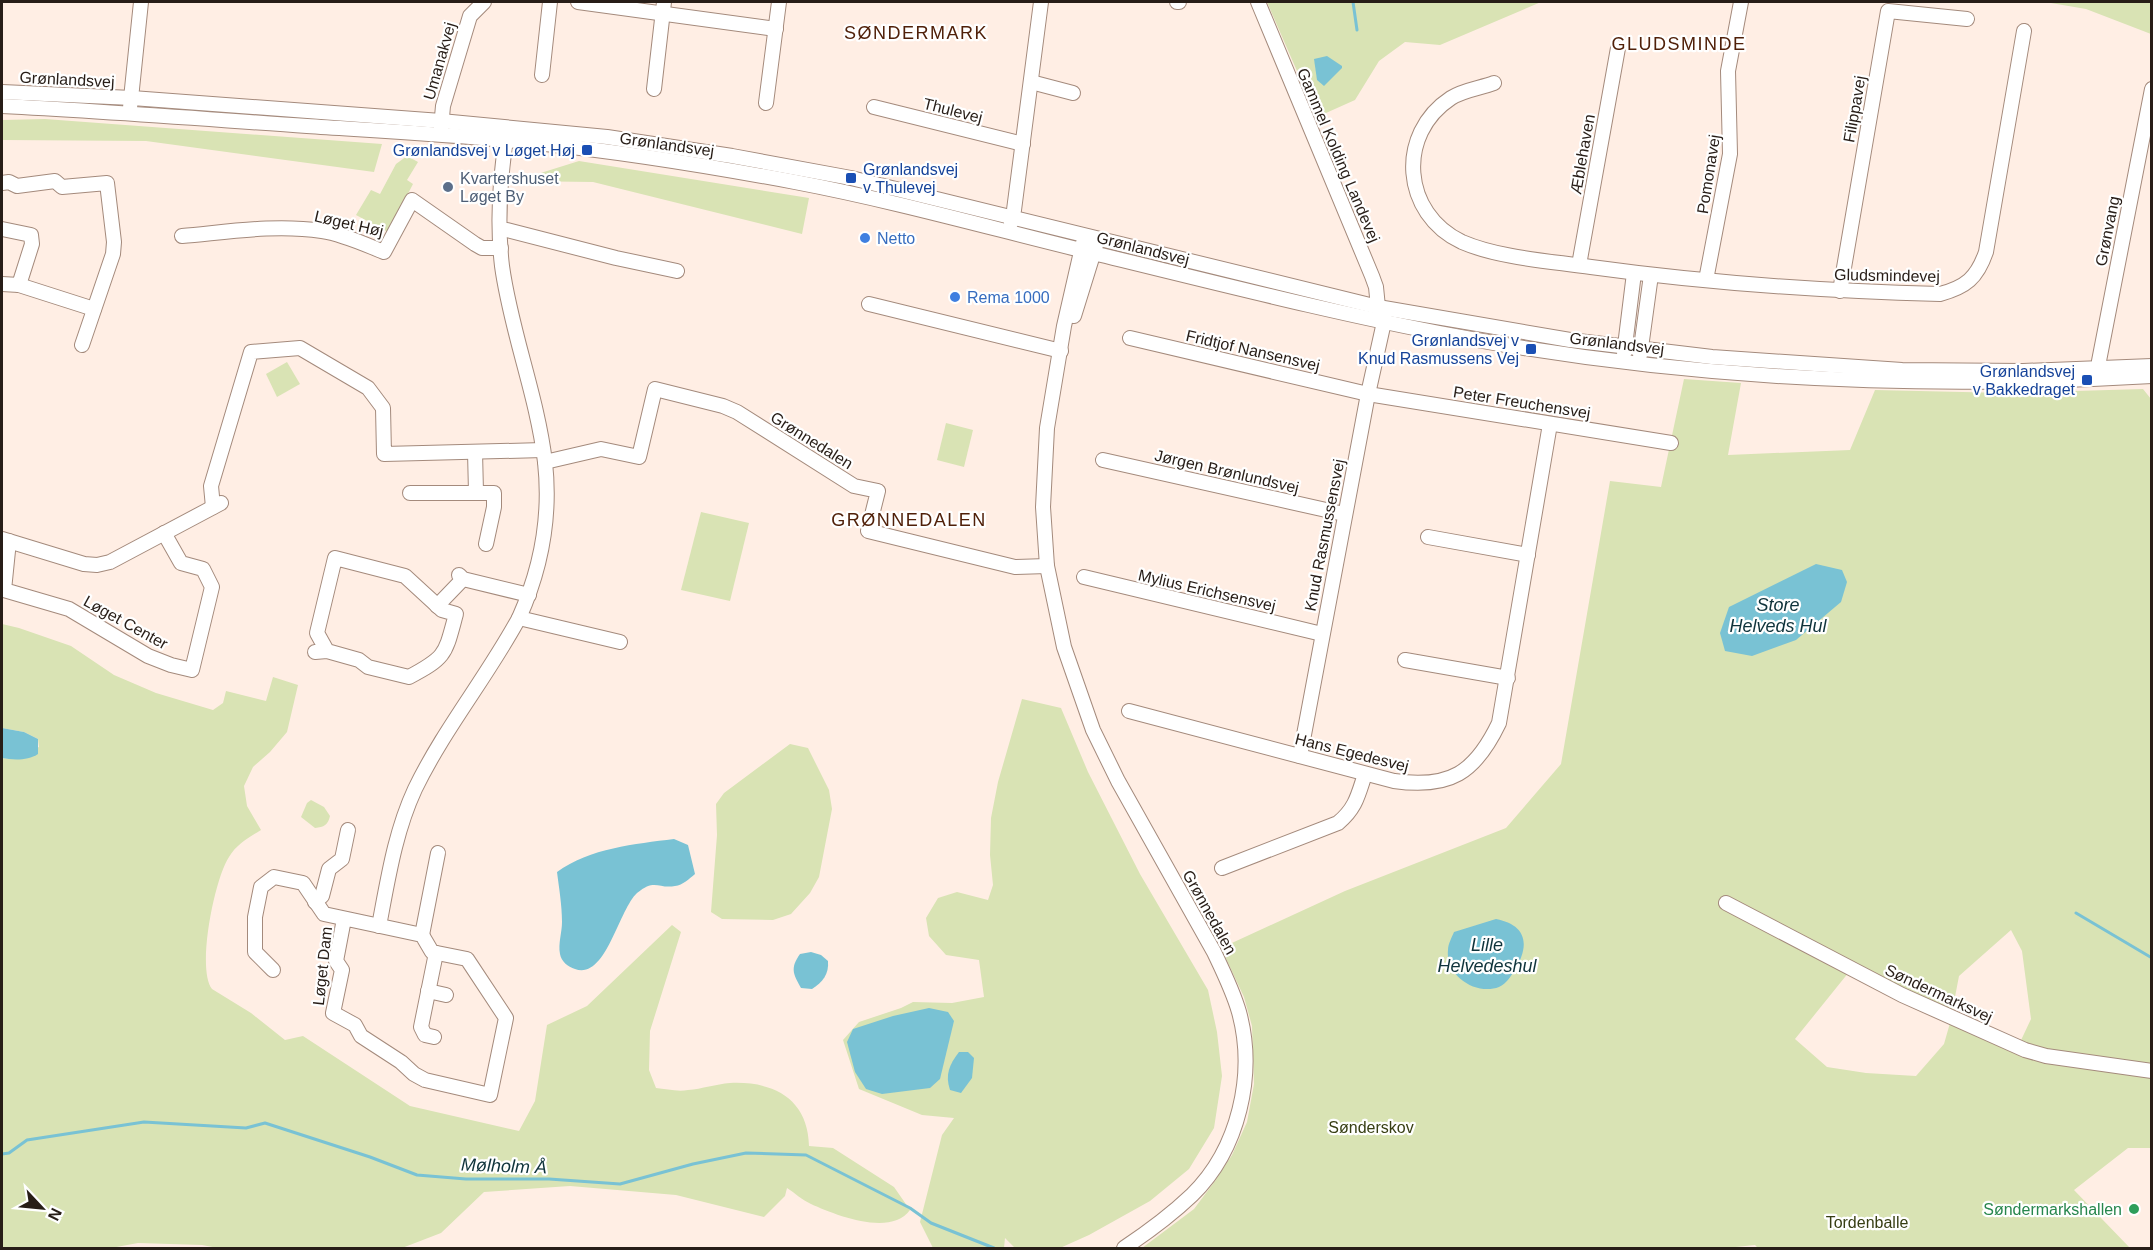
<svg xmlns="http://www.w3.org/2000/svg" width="2153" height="1250" font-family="Arial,sans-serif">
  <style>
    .green { fill: #d9e3b4; fill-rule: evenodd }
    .water { fill: #79c2d4 }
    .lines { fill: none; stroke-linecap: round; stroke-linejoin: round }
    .stream { stroke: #79c2d4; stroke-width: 3 }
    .minor-casing { stroke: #a48a7c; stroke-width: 16 }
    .minor { stroke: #fff; stroke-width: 14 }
    .transit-dot { fill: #1a4fb4; stroke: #fff; stroke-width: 2 }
    .service-dot { fill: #5c6f8a; stroke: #fff; stroke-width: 2 }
    .shop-dot { fill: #3f7fe0; stroke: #fff; stroke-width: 2 }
    .leisure-dot { fill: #2e9e5b; stroke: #fff; stroke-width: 2 }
    .labels { text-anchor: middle; stroke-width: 4.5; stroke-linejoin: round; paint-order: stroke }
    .street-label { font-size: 16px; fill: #271d17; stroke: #fff }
    .transit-label { font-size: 16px; fill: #164399; stroke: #fff; text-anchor: end }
    .service-label { font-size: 16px; fill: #4e5e75; stroke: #fff; text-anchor: start }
    .shop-label { font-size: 16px; fill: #366cbe; stroke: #fff; text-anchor: start }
    .park-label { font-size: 16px; fill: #373e13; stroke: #fff }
    .leisure-label { font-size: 16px; fill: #27864d; stroke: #fff; text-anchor: end }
    .neighbourhood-label { font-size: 18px; letter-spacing: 1.5px; fill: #502009; stroke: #fff }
    .water-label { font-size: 18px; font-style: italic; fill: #0f333b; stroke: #fff }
  </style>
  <rect width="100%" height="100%" fill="#ffeee4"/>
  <g class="green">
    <polygon points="1267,2 1541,2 1440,45 1405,42 1379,61 1355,100 1317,117"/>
    <polygon points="2045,2 2151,2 2151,34 2086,9"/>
    <polygon points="45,119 382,144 374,172 146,141 2,140 2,120"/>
    <polygon points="407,156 418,162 407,180 413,184 388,232 356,215 371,190 380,194 396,164"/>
    <polygon points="579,161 809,198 802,234 593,182 515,181"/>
    <polygon points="287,362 300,384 277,397 266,374"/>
    <path d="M1684,379L1741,383L1728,455L1850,450L1875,390L2006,393L2143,389L2151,399V1148H2128L2074,1190L2130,1248H1758L1755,1245L1726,1248H1142L1194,1209L1215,1181L1232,1155L1247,1122L1254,1084L1252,1026L1244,997L1221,948L1345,891L1506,828L1561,764L1610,481L1661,487ZM2011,930L2022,951L2031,1019L2015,1053L1950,1023L1959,976ZM1849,972L1950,1023L1944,1044L1916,1076L1866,1073L1827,1067L1795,1039Z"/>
    <polygon points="946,423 973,430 964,467 937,460"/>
    <polygon points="701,512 749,523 730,601 681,590"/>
    <path d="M2,624L19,628L71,646L114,675L156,693L213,710L223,703L226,691L266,701L273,677L298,685L287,732L270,752L253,767L244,786L247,806L261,830C248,838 237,844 229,857C215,877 196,969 212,989L251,1013L285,1040L303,1036L410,1106L519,1131L535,1101L547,1025L587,1006L672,925L681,932L650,1031L649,1070L656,1088C666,1089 678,1092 688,1090C702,1089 716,1084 730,1083C774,1081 808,1099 809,1146L833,1148L894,1187L910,1210C891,1237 835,1215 811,1204C802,1200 795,1193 787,1188L785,1196L764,1217L676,1195L570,1186L484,1192L441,1233L402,1248H218L202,1245L138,1243L111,1248H2V758L9,759L39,747L38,739L24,732L2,728Z"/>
    <polygon points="1022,699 1061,708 1088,772 1140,874 1208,990 1217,1032 1222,1076 1214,1128 1189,1169 1150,1201 1089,1235 1060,1248 1015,1248 1005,1238 1004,1248 933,1248 920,1222 942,1135 954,1118 922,1115 859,1089 843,1040 859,1022 901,1008 913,1002 952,1003 984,997 979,960 946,955 929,936 926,918 938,898 957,892 988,900 993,885 990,855 991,818 998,782"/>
    <polygon points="790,744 808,748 829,790 832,809 819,877 810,893 791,914 773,920 722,919 711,912 717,835 716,804 724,793"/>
    <path d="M311,800L324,807L330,816C328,825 324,827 315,828L301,817L307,803Z"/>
  </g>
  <g class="water">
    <polygon points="1327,56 1342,66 1342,68 1324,86 1317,80 1314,59"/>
    <polygon points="1816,564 1842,570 1847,582 1841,602 1796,640 1752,656 1725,651 1720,633 1729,607"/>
    <path d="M2,728L24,732L38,739V754C28,761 12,760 2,758Z"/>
    <path d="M674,839L688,845L695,874C689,879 683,885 675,886C658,889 655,878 637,893C618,911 606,980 575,969C568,967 561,961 560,954C558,943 562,933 562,922C562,905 559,888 557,872C590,848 635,844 674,839Z"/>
    <path d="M1496,919C1527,925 1530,945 1515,970C1510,977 1507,983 1499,987C1476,996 1445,975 1448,950C1448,944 1452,937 1454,932Z"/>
    <path d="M811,952L821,955L828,961C829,974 823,982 812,989L801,988C793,974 790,968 800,954Z"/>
    <polygon points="929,1008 948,1012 954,1021 940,1079 930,1088 882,1094 866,1089 855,1072 847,1042 853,1029 893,1016"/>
    <path d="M959,1052H968L974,1058L972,1078L961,1093L950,1090C945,1075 949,1065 959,1052Z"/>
  </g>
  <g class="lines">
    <g class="stream">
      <polyline points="1353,2 1357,30"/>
      <polyline points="2076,913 2152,958"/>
      <polyline points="2,1154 9,1153 27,1140 144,1122 246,1128 265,1123 370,1157 417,1175 466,1179 549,1179 620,1184 693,1164 746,1153 806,1155 910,1208 931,1223 994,1248"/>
    </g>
    <defs>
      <g id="minor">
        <polyline points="578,2 776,29"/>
        <polyline points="1177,2 1179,2"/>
        <polyline points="1258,2 1372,276 1376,287 1378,307 1384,322 1368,394 1300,756"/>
        <polyline points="542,75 550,2"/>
        <polyline points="1031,82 1073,93"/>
        <path d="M1494,83C1481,88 1463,90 1451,98C1396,134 1402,214 1462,242C1499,258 1550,261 1591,267C1707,283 1823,291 1940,294C1966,287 1977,278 1986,252L2024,31"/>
        <polyline points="654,89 664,2"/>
        <polyline points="2,92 132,98 441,121 607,137 732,156 851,178 1378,307 1570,340 1712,357 1902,370 2023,371 2152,366"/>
        <polyline points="766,103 779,2"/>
        <path d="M2,106C104,111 205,119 307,126C383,131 460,135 536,143C623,152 709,166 795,182C895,201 994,229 1093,253C1213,282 1333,313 1455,336C1683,379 1919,390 2152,376"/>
        <polyline points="874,107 1023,144"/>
        <polyline points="130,108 141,2"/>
        <polyline points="441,128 443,106 470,16 484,2"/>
        <path d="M507,133C500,176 497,223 502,266C511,332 537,395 545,462C551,516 541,569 519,618L620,642"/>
        <polyline points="2,183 9,182 17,186 55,181 62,187 107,183 114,242 113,254 82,345"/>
        <polyline points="1011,223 1014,210 1041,2"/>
        <polyline points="2,229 31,235 32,244 19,285"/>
        <polyline points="500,230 507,230 616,258 677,271"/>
        <path d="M182,236C228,232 275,224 322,231C343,234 364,244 384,252L412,200L475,244L482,248H501"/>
        <path d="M1083,243L1064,326L1047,428L1043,507L1047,566L1064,647L1093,730L1118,781L1214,952C1223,971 1233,991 1239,1012C1256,1074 1239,1149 1192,1195C1171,1215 1148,1232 1124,1248"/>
        <polyline points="1579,265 1618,48"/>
        <polyline points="1706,280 1730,154 1728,71 1741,2"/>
        <polyline points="2,284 19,285 94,309"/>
        <polyline points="1840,291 1888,11 1967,19"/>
        <polyline points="869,304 1061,351"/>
        <polyline points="1074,316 1096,245"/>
        <polyline points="1130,338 1368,394 1671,443"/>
        <polyline points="1624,354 1634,273"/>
        <polyline points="1640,355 1651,275"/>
        <polyline points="2099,376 2099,361 2152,89"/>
        <polyline points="475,452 476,492"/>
        <polyline points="1103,460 1344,514"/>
        <polyline points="545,462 601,449 639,457 655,389 723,406 737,412 854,486 878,491 868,531 1015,567 1047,566"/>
        <polyline points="410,493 494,493 494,507 486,544"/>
        <polyline points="213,507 211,486 251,352 300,348 368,388 383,408 384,454 543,450"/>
        <polyline points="1428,537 1528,555"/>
        <polyline points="2,539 84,564 97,565 110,562 221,503"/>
        <polyline points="9,541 4,590 69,609 148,656 171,665 192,670 212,587 203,569 181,563 164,533"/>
        <polyline points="459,575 463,579 529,595"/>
        <polyline points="1084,577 1322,634"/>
        <polyline points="437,606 463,579"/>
        <path d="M315,652L327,651L359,660L368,667L409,677C447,657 445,654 456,614L442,610L405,576L335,558L317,633L327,651"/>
        <polyline points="1405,660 1508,678"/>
        <path d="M1129,711L1394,781C1450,789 1475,773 1499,723L1550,424"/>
        <path d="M1222,868L1338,823C1356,808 1358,795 1365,774"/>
        <polyline points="315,902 322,896 329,869 342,859 348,830"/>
        <polyline points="1726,903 1902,995 2025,1050 2046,1056 2152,1071"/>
        <path d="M379,926C388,879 395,832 415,789C444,729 487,677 519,618"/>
        <polyline points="422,935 438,853"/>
        <polyline points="273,970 255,952 255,917 261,887 274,877 303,883 324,914 422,935 432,952 467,959 506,1018 490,1095 425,1080 414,1074 401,1062 361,1036 355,1025 333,1013 342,970 336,961 344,919"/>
        <polyline points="428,991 446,995"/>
        <polyline points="434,1037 425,1035 421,1027 436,953"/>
      </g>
    </defs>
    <use href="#minor" class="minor-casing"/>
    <use href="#minor" class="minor"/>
  </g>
  <g class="transit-dot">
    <rect x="581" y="144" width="12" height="12" rx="3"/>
    <rect x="845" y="172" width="12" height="12" rx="3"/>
    <rect x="1525" y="343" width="12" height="12" rx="3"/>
    <rect x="2081" y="374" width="12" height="12" rx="3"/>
  </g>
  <circle class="service-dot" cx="448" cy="187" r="6"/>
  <g class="shop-dot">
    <circle cx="865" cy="238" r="6"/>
    <circle cx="955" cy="297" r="6"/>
  </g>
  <circle class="leisure-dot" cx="2134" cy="1209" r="6"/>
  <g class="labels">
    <g class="street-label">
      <text transform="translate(439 61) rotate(-74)" y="6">Umanakvej</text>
      <text transform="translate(67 79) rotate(3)" y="6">Grønlandsvej</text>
      <text transform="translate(1854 109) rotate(-80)" y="6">Filippavej</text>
      <text transform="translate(953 110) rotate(14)" y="6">Thulevej</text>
      <text transform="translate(667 144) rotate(8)" y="6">Grønlandsvej</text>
      <text transform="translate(1582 154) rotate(-80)" y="6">Æblehaven</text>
      <text transform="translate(1339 155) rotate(67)" y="6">Gammel Kolding Landevej</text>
      <text transform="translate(1708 174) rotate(-81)" y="6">Pomonavej</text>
      <text transform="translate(349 223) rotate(13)" y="6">Løget Høj</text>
      <text transform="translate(2107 231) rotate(-79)" y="6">Grønvang</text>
      <text transform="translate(1143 248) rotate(14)" y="6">Grønlandsvej</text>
      <text transform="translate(1887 275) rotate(1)" y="6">Gludsmindevej</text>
      <text transform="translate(1617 343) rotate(7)" y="6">Grønlandsvej</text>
      <text transform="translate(1253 350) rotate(13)" y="6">Fridtjof Nansensvej</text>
      <text transform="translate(1522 402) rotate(9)" y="6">Peter Freuchensvej</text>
      <text transform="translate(812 440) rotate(32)" y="6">Grønnedalen</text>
      <text transform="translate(1227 471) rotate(13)" y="6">Jørgen Brønlundsvej</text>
      <text transform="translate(1324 535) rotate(-79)" y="6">Knud Rasmussensvej</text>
      <text transform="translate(1207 590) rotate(13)" y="6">Mylius Erichsensvej</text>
      <text transform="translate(126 622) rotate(29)" y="6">Løget Center</text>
      <text transform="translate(1352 752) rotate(14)" y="6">Hans Egedesvej</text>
      <text transform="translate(1210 912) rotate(61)" y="6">Grønnedalen</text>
      <text transform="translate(322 966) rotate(-84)" y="6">Løget Dam</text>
      <text transform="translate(1939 993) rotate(25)" y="6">Søndermarksvej</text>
    </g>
    <g class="transit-label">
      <text x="575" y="156">Grønlandsvej v Løget Høj</text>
      <text x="863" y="175" text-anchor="start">Grønlandsvej<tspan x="863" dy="18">v Thulevej</tspan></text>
      <text x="1519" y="346">Grønlandsvej v<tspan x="1519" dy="18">Knud Rasmussens Vej</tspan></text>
      <text x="2075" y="377">Grønlandsvej<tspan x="2075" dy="18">v Bakkedraget</tspan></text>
    </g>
    <g class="service-label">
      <text x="460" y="184">Kvartershuset<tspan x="460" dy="18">Løget By</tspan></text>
    </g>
    <g class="shop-label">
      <text x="877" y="244">Netto</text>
      <text x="967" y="303">Rema 1000</text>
    </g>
    <g class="park-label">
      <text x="1371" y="1133">Sønderskov</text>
      <text x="1867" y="1228">Tordenballe</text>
    </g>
    <g class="leisure-label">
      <text x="2122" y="1215">Søndermarkshallen</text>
    </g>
    <g class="neighbourhood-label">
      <text x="916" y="39">SØNDERMARK</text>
      <text x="1679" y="50">GLUDSMINDE</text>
      <text x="909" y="526">GRØNNEDALEN</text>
    </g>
    <g class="water-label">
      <text x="1778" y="611">Store<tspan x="1778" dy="21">Helveds Hul</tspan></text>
      <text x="1487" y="951">Lille<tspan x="1487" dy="21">Helvedeshul</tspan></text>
      <text transform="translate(504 1166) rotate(2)" y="6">Mølholm Å</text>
    </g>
  </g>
  <rect width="2153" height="1250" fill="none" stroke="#271d17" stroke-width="6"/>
  <g transform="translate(42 1208) rotate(116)" stroke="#ffffff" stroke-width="4.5" paint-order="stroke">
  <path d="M0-4.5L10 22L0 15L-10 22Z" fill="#271d17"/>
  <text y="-9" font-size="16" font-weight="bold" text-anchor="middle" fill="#271d17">N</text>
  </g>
</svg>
